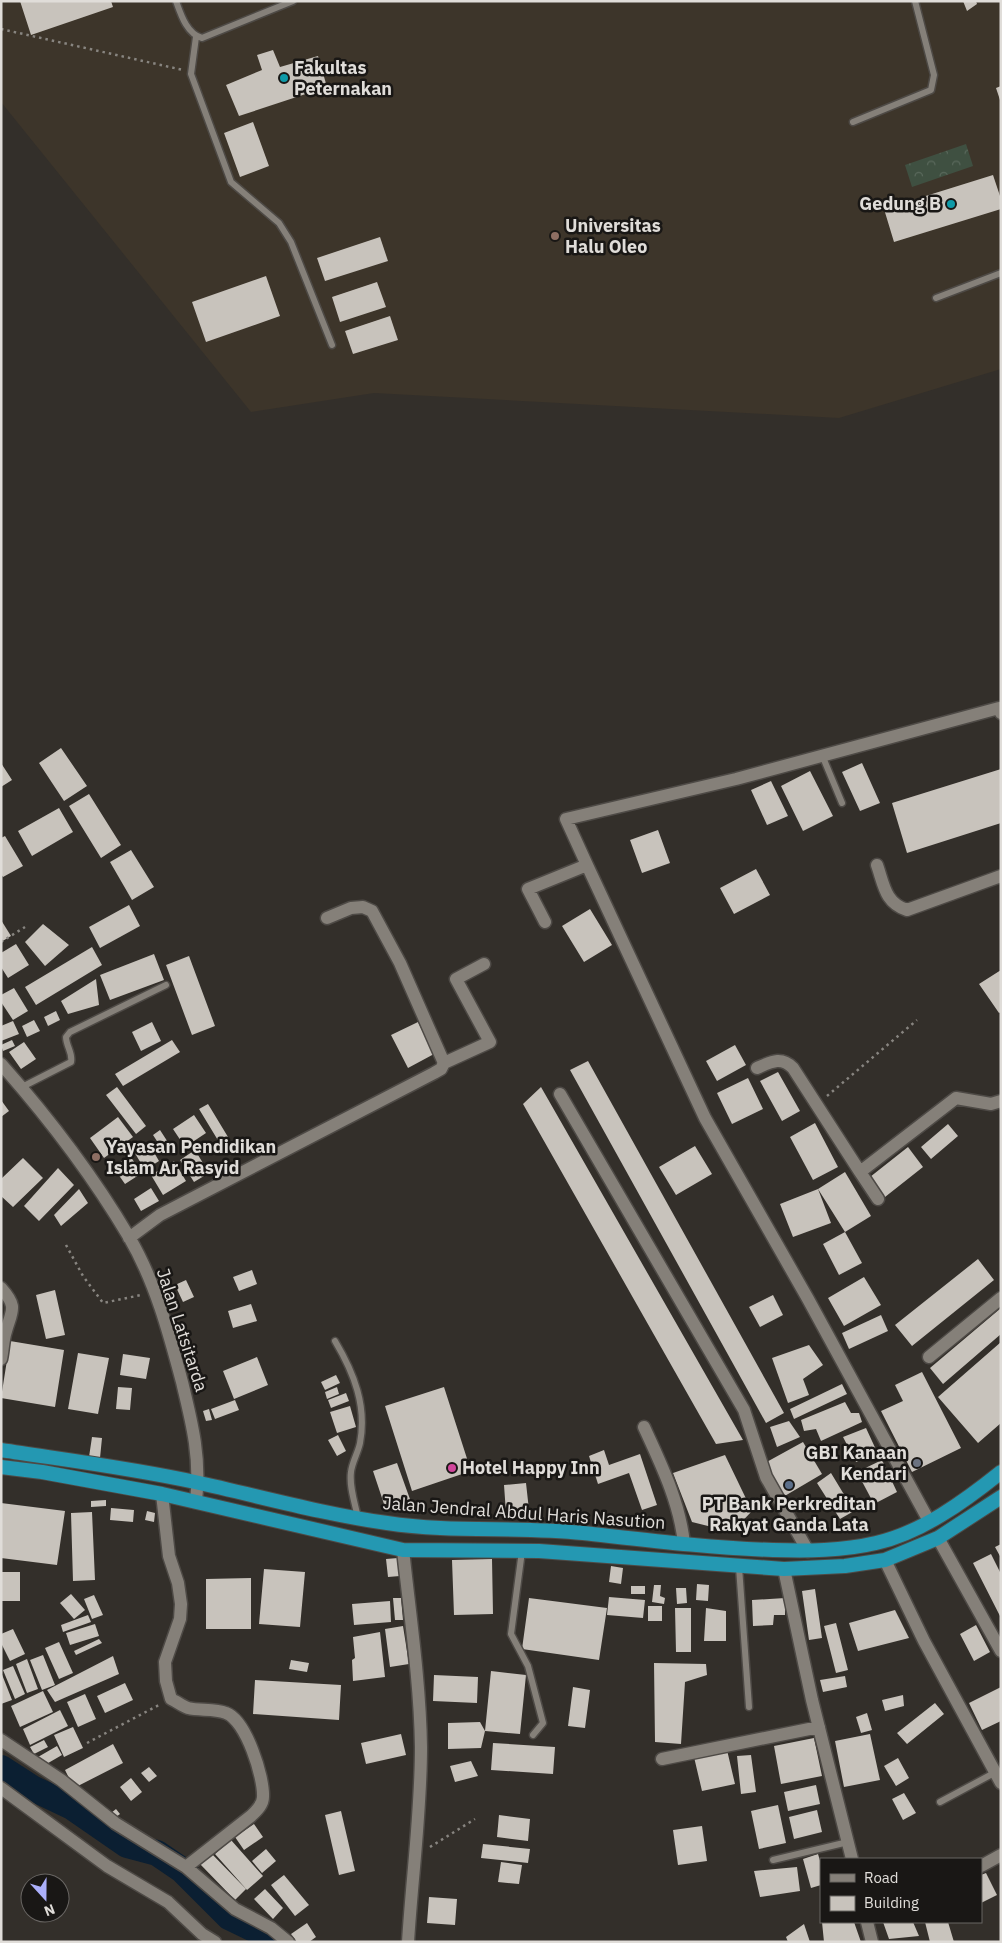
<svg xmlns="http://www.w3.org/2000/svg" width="1002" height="1943" font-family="'IBM Plex Sans',sans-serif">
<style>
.built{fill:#3d352a}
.park{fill:url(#park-crowns)}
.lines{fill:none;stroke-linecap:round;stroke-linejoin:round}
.river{stroke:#0b1f32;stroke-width:26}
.building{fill:#c8c3bc}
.service-casing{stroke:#4e4a46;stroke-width:9}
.minor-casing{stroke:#4e4a46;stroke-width:15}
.trunk-casing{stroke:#4e4a46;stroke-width:16}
.path{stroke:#888580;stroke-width:2.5;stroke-dasharray:2.5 4;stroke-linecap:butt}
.service{stroke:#858079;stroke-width:6}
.minor{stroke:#858079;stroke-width:12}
.trunk{stroke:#2498b2;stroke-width:14}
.culture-dot{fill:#0f9aa8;stroke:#191715;stroke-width:2}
.education-dot{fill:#8d6e63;stroke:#191715;stroke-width:2}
.worship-dot{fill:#6b7280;stroke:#191715;stroke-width:2}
.hotel-dot{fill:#d1479c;stroke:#191715;stroke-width:2}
.service-dot{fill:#5c6f8a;stroke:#191715;stroke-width:2}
.labels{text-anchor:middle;stroke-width:5;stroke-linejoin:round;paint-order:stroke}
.poi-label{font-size:18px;font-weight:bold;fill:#e0ddd9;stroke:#191715;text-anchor:start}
.street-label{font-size:18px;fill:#e0ddd9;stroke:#191715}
</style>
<defs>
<pattern id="park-crowns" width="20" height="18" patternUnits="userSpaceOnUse" patternTransform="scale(1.25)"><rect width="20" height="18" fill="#3f5041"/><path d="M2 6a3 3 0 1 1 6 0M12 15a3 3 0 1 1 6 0" fill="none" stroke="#5a695c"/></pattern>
</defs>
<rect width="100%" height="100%" fill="#332f2a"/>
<!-- built -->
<path class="built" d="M1 1H1001V369L839 418 374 393 251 412 1 102Z"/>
<!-- park -->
<path class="park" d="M966 144 973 166 912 187 905 165Z"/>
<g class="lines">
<!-- river -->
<path class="river" d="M1 1768 32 1788 72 1807 127 1845 157 1853 182 1870 229 1917 264 1934 271 1942"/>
</g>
<!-- building -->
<path class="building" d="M20 1H111L113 7 31 35Z
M963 1H976L977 4 967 11Z
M273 50 280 67 318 56 327 87 239 116 226 85 262 70 257 55Z
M1001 86V99L1000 100 996 88Z
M253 122 269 166 240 177 224 133Z
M993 175 1001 199V209L894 242 884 209Z
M380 237 388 261 325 281 317 258Z
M266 276 280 316 206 342 192 302Z
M377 282 386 307 340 322 332 297Z
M390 316 398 340 353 354 345 331Z
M61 748 87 786 64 801 39 763Z
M1 763 12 780 1 787Z
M862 763 880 803 860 811 842 772Z
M1001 769V823L907 853 892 803Z
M810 771 833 816 803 831 781 786Z
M771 781 788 816 767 825 751 790Z
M89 794 121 845 101 858 69 806Z
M59 808 73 832 32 856 18 831Z
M658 830 670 863 642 873 630 840Z
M5 836 23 866 3 877 1 874V838Z
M131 850 154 887 132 900 110 862Z
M756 869 770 895 734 914 720 888Z
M129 905 140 926 100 948 89 927Z
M590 909 612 945 584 962 562 926Z
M1 920 11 936 1 942Z
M43 924 69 945 45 966 25 942Z
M16 944 29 965 8 978 1 967V953Z
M92 947 102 965 36 1005 25 987Z
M154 954 164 980 110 1000 100 975Z
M189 956 215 1026 192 1035 166 965Z
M1001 970V1012L999 1013 979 984Z
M96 979 99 1005 68 1014 61 1001Z
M14 988 28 1011 13 1020 1 1002V995Z
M56 1011 60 1020 48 1026 44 1017Z
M34 1020 40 1031 27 1037 22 1026Z
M13 1021 19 1034 1 1041V1026Z
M152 1022 161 1041 141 1051 132 1032Z
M418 1022 434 1054 408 1068 391 1035Z
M12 1040 15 1046 3 1051 1 1045Z
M172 1040 180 1052 123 1086 115 1074Z
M24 1042 36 1059 21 1069 9 1052Z
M735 1045 746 1065 717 1081 706 1061Z
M588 1061 784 1413 766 1423 570 1070Z
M778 1072 800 1111 782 1121 760 1081Z
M748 1078 763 1109 732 1124 717 1093Z
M117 1087 146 1126 136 1134 106 1095Z
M541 1087 743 1440 716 1444 523 1104Z
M1 1100 9 1111 1 1117Z
M208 1104 228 1137 219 1142 199 1109Z
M194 1115 206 1133 185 1147 173 1129Z
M118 1117 133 1137 104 1158 90 1138Z
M815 1123 838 1167 813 1180 790 1137Z
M948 1124 958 1136 931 1159 921 1147Z
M160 1130 173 1150 166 1155 153 1135Z
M148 1142 159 1161 145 1170 133 1150Z
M695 1146 712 1174 676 1195 659 1167Z
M908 1147 923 1167 885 1197 870 1177Z
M195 1150 209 1173 194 1182 180 1160Z
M130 1156 142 1173 125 1184 113 1167Z
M23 1158 43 1178 13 1207 1 1196V1179Z
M174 1161 186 1181 163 1195 151 1175Z
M58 1168 74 1185 39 1221 24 1206Z
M845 1172 871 1216 845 1232 818 1189 831 1223 793 1237 780 1204 818 1189Z
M151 1188 159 1201 141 1211 134 1199Z
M79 1189 88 1203 61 1226 54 1215Z
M845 1232 862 1263 839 1275 823 1244Z
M978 1259 994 1280 912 1346 895 1325Z
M252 1270 257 1284 239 1291 233 1277Z
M864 1277 881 1305 844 1326 828 1298Z
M186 1280 194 1297 183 1302 175 1285Z
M55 1290 65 1335 46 1339 36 1295Z
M773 1295 783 1315 760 1327 749 1307Z
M251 1304 257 1321 233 1328 228 1311Z
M1001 1308V1334L943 1384 930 1368Z
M881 1315 888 1331 849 1349 842 1333Z
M10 1341 64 1350 55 1407 1 1398Z
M1001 1342V1423L978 1443 938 1397Z
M809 1345 823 1365 803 1379 809 1395 788 1403 772 1358Z
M78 1353 109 1358 98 1414 68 1409Z
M123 1354 150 1358 146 1379 120 1375Z
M257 1357 268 1385 234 1399 223 1371Z
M922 1372 961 1448 912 1472 881 1411 903 1401 895 1385Z
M336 1375 340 1383 325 1390 321 1382Z
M842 1384 847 1394 794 1419 790 1409Z
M118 1387 132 1388 130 1410 116 1409Z
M337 1387 339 1394 327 1399 325 1392Z
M444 1387 471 1471 412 1491 385 1406Z
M346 1393 349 1401 331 1408 328 1400Z
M235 1400 239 1410 215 1419 211 1409Z
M845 1402 851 1413H859L862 1422 821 1441 816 1429 804 1431 801 1420Z
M350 1406 356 1427 337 1433 330 1412Z
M209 1409 212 1420 206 1421 203 1411Z
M789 1421 800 1437 777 1447 770 1427Z
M866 1428 878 1454 856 1462 843 1437Z
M338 1435 346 1451 337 1456 328 1440Z
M92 1437 102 1438 100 1458 89 1457Z
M803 1442 822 1474 783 1497 763 1464Z
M604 1450 609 1465 640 1454 657 1505 642 1510 629 1473 598 1484 589 1456Z
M725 1455 752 1511 732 1532 692 1522 673 1473Z
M882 1460 897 1492 874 1504 857 1472Z
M397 1463 411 1502 386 1510 373 1471Z
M831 1473 854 1511 840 1519 817 1483Z
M526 1483 529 1510 506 1513 504 1485Z
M106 1500V1506L91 1507V1501Z
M1 1503 65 1511 57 1565 1 1558Z
M111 1508 134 1510 133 1522 110 1520Z
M147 1511 155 1513 154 1522 145 1520Z
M92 1512 95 1580 73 1581 71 1513Z
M1001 1544V1558L995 1547Z
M991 1554 1001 1574V1618L973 1563Z
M398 1558 400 1576 388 1577 386 1559Z
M492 1559 493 1614 454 1615 452 1560Z
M611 1566 623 1568 621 1584 609 1582Z
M264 1569 305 1572 300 1627 259 1624Z
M1 1572H20V1601H1Z
M251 1578V1629H206V1579Z
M697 1584 709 1585 708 1601 696 1600Z
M654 1585H661L660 1596 665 1598 664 1604 652 1602Z
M631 1586H645V1594H631Z
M676 1588H686L687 1603 677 1604Z
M815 1589 822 1638 809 1640 802 1591Z
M71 1594 85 1610 74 1619 60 1603Z
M94 1595 103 1615 92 1619 84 1599Z
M609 1597 645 1600 643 1618 607 1615Z
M393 1598H401L403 1620H395Z
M529 1598 607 1608 599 1660 522 1649Z
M785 1598V1615H774L773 1625 753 1626 752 1600Z
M390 1601 391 1622 354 1625 352 1604Z
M648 1606H662V1621H648Z
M675 1608H691V1652H676Z
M706 1608 726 1611V1641H704Z
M895 1610 909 1638 858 1651 849 1623Z
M88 1615 91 1622 63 1632 61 1625Z
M836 1623 848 1670 836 1673 824 1626Z
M95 1624 99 1636 70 1645 66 1633Z
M976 1625 990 1652 974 1661 960 1634Z
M403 1626 409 1664 390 1667 385 1629Z
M13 1629 25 1654 10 1661 1 1643V1634Z
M380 1632 385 1677 353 1681 352 1660 355 1658 353 1637Z
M99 1639 102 1643 76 1655 74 1651Z
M59 1642 73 1673 59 1679 45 1648Z
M43 1655 55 1685 42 1690 30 1660Z
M113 1656 119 1674 55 1702 47 1690Z
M27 1659 38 1689 27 1693 16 1664Z
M291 1660 309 1663 307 1672 289 1669Z
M654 1663 706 1664 707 1675 685 1682 681 1744 655 1742Z
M13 1666 25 1694 15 1699 3 1670Z
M491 1671 526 1675 520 1734 485 1731 481 1748 448 1749V1723L480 1722 485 1731Z
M1 1672 12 1700 1 1704Z
M434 1675 478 1677 477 1703 433 1701Z
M845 1676 847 1687 823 1692 820 1680Z
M255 1680 341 1685 339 1720 253 1714Z
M125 1683 133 1700 105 1713 97 1696Z
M573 1687 590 1690 585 1728 568 1726Z
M1001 1687V1721L982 1730 969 1703Z
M43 1691 53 1712 20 1727 11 1706Z
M85 1694 96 1719 78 1727 67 1702Z
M903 1695 904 1706 885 1711 882 1700Z
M935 1703 944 1714 907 1744 897 1733Z
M60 1710 68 1726 30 1745 23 1729Z
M867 1713 872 1730 861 1733 856 1717Z
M73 1727 83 1748 64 1757 54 1735Z
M401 1734 406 1755 366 1764 361 1743Z
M870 1734 880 1780 844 1787 835 1741Z
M814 1738 822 1776 781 1784 774 1746Z
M44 1740 48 1747 34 1754 30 1747Z
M493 1743 555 1747 553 1774 491 1770Z
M113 1744 123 1763 74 1788 65 1770Z
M57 1746 62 1755 43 1766 38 1757Z
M727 1750 735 1784 702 1791 694 1757Z
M751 1755 756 1792 741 1794 737 1756Z
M898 1758 909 1778 896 1786 884 1766Z
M471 1761 478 1776 455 1782 450 1766Z
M149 1767 157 1776 149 1782 141 1773Z
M131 1778 142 1792 131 1801 120 1787Z
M816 1785 820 1804 788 1811 784 1792Z
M904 1793 916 1813 903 1820 892 1799Z
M778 1805 786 1843 759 1849 751 1811Z
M116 1809 120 1814 116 1817 111 1813Z
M817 1810 822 1832 794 1839 789 1817Z
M341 1811 355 1871 339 1875 325 1815Z
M499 1815 530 1819 528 1841 497 1837Z
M254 1824 263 1837 244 1850 235 1837Z
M702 1826 707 1861 678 1865 673 1830Z
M231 1840 263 1876 247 1890 215 1854Z
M483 1844 530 1849 528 1863 481 1858Z
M266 1849 276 1861 262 1873 252 1861Z
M211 1853 246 1889 235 1900 200 1864Z
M818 1854 821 1864V1885L811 1888 803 1859Z
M501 1862 522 1865 519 1884 498 1882Z
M797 1867 800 1891 760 1897 754 1871Z
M986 1873 997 1895 981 1903V1875Z
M284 1875 309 1905 295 1916 271 1885Z
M265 1889 283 1908 273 1919 254 1899Z
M429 1897 457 1899 455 1925 427 1923Z
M822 1922H854L861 1942H824Z
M883 1922H913L919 1936 889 1939Z
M925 1922H948L954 1942H930Z
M307 1923 316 1937 309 1942H297L291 1934Z
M804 1924 810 1942H788L786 1937Z"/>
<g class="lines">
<defs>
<path id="service" d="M176 1C181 15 187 34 202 38L293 1
M196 37 191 74 231 182 279 223 291 242 332 345
M853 122 931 90 934 75 915 1
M936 298 1001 273
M822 755 842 803
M22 1087 71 1062C73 1053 66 1046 66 1037L70 1032 166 985
M335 1341C354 1373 367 1406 360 1443 358 1453 352 1462 351 1472 349 1487 355 1503 358 1518
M522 1551 511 1634 528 1666 543 1723 533 1735
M739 1567 749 1707
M940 1802 996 1772
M773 1860 848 1842"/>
<path id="minor" d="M587 865 566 819 736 779 999 708 1001 713
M877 865C884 885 885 903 907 910L1001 876
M327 918 351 908 363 907 372 911 400 963 444 1063
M545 922 528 889 587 865 705 1118 808 1299 929 1521
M1 1064C48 1117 93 1176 129 1237 155 1281 169 1333 182 1382 192 1423 201 1458 196 1501
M757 1068C771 1062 781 1056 793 1068L860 1172 956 1098 991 1104 1001 1101
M560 1094 744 1410 766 1477 808 1551
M860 1172 878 1199
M129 1238 160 1215 434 1073 441 1069 444 1063 490 1042 456 979 484 964
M1 1288C18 1307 12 1310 6 1331 3 1340 3 1350 1 1359
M929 1357 1001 1298
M644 1427C661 1464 680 1503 684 1544
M162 1494 169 1556 178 1583 181 1604 180 1619 165 1662 166 1681 171 1699C176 1701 182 1706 188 1708 200 1711 214 1708 226 1713 246 1720 264 1777 263 1797 263 1805 256 1811 251 1816L186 1867
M938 1538 1001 1651
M403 1550C410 1615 420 1682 421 1747 421 1813 412 1877 408 1942
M885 1560 924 1641 1001 1783
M784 1569 812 1700 852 1859
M1 1740 61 1780 115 1823 186 1867 235 1909 271 1928 288 1942
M662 1759 819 1727
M1 1788 107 1866 168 1902 202 1934 215 1942
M981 1866 1001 1855
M867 1922 872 1942"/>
<path id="trunk" d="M1 1450C66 1460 131 1468 195 1482 259 1496 322 1514 387 1523 452 1533 517 1526 583 1533 646 1540 709 1548 773 1550 807 1551 842 1551 876 1543 921 1533 965 1501 1001 1472
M1 1467 42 1472 162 1494 403 1550 539 1551 784 1569 845 1566 885 1560 938 1538 1001 1497"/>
</defs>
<!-- service casing -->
<use href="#service" class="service-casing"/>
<!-- minor casing -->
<use href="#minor" class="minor-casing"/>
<!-- trunk casing -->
<use href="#trunk" class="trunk-casing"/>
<!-- path -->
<path class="path" d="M1 29 183 70
M1 942 25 927
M827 1096 917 1020
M66 1245 83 1276 103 1303 141 1295
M87 1743 159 1705
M430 1847 475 1819
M769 1941V1942"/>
<!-- service -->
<use href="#service" class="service"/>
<!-- minor -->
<use href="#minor" class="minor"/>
<!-- trunk -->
<use href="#trunk" class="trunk"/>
</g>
<!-- markers -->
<g class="culture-dot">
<circle cx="284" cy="78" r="5"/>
<circle cx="951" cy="204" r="5"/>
</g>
<g class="education-dot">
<circle cx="555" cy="236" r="5"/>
<circle cx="96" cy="1157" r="5"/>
</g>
<circle class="worship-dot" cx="917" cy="1463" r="5"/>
<circle class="hotel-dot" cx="452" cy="1468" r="5"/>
<circle class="service-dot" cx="789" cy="1485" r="5"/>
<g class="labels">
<!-- poi labels -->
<g class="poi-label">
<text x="294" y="74">Fakultas<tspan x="294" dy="21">Peternakan</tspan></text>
<text x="941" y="210" text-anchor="end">Gedung B</text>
<text x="565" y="232">Universitas<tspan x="565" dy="21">Halu Oleo</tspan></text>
<text x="106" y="1153">Yayasan Pendidikan<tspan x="106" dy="21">Islam Ar Rasyid</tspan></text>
<text x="907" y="1459" text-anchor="end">GBI Kanaan<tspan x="907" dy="21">Kendari</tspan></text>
<text x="462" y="1474">Hotel Happy Inn</text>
<text x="789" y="1510" text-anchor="middle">PT Bank Perkreditan<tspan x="789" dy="21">Rakyat Ganda Lata</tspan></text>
</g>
<!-- street labels -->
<g class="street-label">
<text transform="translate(182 1330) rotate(72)" y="6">Jalan Latsitarda</text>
<text transform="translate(524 1513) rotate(4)" y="6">Jalan Jendral Abdul Haris Nasution</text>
</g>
</g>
<!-- border -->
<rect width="1002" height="1943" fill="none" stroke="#e0ddd9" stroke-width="5"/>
<!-- legend -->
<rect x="820" y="1858" width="162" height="65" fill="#191715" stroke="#696663"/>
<rect x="830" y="1874" width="25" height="8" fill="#858079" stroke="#696663"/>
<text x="864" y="1883" font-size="15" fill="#e0ddd9">Road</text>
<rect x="830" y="1896" width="25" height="15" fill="#c8c3bc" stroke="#696663"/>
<text x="864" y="1908" font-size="15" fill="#e0ddd9">Building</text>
<!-- north arrow -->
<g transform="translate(45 1898) rotate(159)"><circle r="24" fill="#191715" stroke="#696663"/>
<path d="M0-4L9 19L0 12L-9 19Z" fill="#abaffb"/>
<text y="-8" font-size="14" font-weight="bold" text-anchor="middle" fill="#e0ddd9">N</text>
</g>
</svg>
